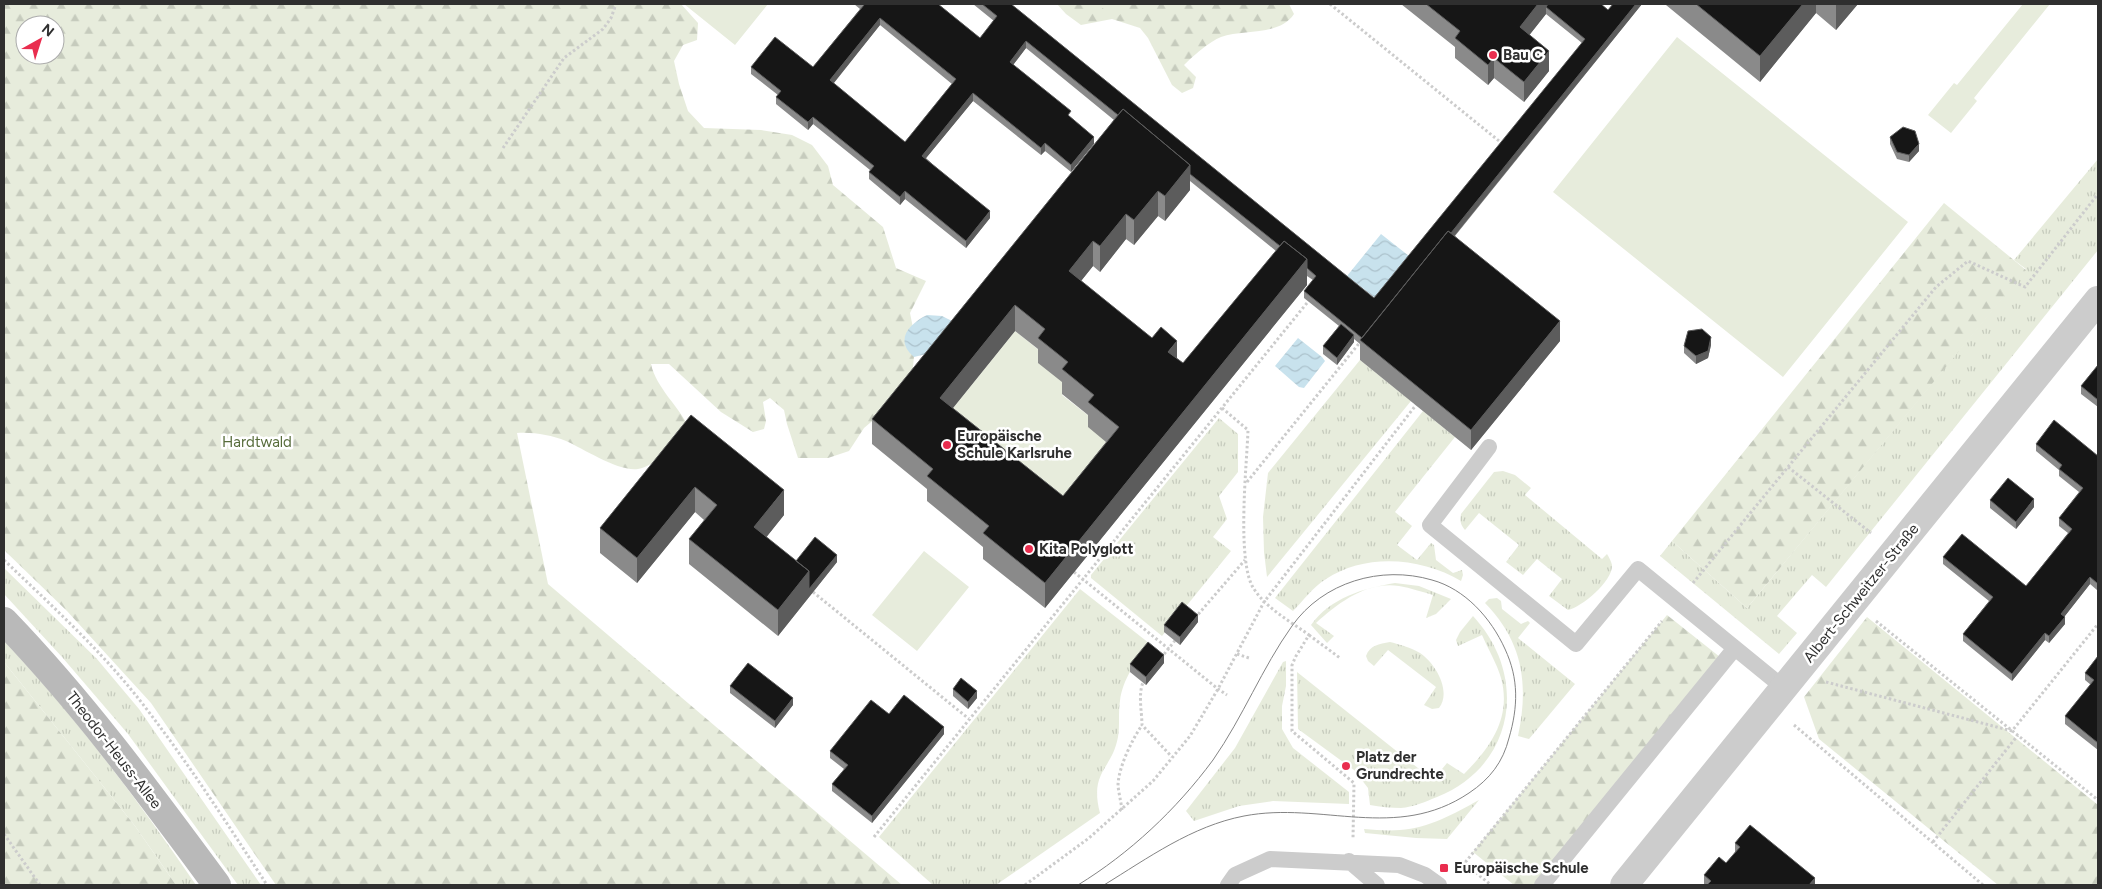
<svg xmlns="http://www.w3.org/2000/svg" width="2102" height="889" font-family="Figtree,sans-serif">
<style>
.grass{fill:url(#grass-tufts)}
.forest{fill:url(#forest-firs);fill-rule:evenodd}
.garden{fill:#e7ecdc}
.water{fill:url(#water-waves)}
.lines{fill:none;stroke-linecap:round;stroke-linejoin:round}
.path{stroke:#ccc;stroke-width:3;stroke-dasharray:2.5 2.5;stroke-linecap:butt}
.service{stroke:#ccc;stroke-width:16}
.minor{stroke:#ccc;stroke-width:28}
.secondary{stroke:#b9b9b9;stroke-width:28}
.tram{stroke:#848484;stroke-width:1}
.wall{fill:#8a8a8a;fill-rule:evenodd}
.shaded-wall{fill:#5c5c5c}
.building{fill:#161616;stroke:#5c5c5c;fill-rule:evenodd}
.poi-dot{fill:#e92d4e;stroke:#fff;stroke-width:2}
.labels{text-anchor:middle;stroke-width:5;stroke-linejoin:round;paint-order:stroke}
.poi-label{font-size:15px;font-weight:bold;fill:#2f2f2f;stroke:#fff;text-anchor:start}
.park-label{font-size:15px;fill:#576c3b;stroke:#fff}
.street-label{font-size:15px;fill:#2f2f2f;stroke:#fff}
</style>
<defs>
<pattern id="grass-tufts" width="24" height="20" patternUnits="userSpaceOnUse" patternTransform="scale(1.25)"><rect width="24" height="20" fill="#e7ecdc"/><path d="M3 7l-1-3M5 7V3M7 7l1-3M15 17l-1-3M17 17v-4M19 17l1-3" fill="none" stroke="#c6cbbd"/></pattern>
<pattern id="forest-firs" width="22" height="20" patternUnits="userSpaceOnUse" patternTransform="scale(1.25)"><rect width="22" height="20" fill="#e7ecdc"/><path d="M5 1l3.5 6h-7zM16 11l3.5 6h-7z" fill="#c6cbbd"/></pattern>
<pattern id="water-waves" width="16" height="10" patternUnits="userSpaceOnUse" patternTransform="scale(1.25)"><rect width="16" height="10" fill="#c8e2ed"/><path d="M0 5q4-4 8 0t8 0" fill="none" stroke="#acc2cc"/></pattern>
</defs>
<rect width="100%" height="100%" fill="#fff"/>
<!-- grass -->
<path class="grass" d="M2098 159V250L1826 587 1812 575 1777 616 1797 633 1779 654 1660 556 1672 541 1747 608 2026 269 2014 260Z
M1360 360 1411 401 1267 577 1264 552 1263 517 1268 473Z
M1423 411 1455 437 1395 512 1412 526 1397 545 1417 560 1431 543 1434 545 1436 560 1453 573 1462 570 1463 575 1461 581C1421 557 1365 553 1326 579 1313 587 1303 601 1293 611L1275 598Z
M1219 418 1238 434V472L1219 496 1227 519 1213 537 1231 551 1162 636 1091 578V575Z
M1503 471 1515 475 1531 488 1525 495 1602 559 1607 554C1609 557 1611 561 1612 565 1613 581 1582 607 1568 610L1549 596 1562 579 1537 559 1523 575 1506 562 1519 545 1479 513 1465 530C1460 524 1460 521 1461 514L1494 472Z
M4 568 97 659 139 709 261 885H238L128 734 62 657 4 594Z
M1395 583 1419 586 1451 599 1436 614 1426 618 1433 595C1422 592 1411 588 1399 586 1367 581 1338 603 1316 623L1334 636 1327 643 1311 625C1330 598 1364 588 1395 583Z
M1080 589 1154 647C1136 656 1122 682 1120 701 1118 713 1120 725 1118 737 1112 770 1089 771 1100 813L996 885H933L879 837Z
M1497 598 1501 601 1502 609 1521 624 1528 621 1530 623 1518 638 1575 684 1529 739 1518 736C1529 684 1523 642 1485 603L1489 599Z
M1473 616C1529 676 1515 766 1437 797 1425 802 1413 807 1401 808 1391 808 1380 807 1370 805L1368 788 1354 770 1298 729 1297 672 1433 780 1447 763 1464 774C1490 748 1512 718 1501 678 1497 664 1488 649 1482 635L1458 646 1456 640 1460 632Z
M4 641C75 716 138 800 196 885H176L135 826 4 662Z
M1390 642C1401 645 1410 647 1420 653 1435 663 1452 691 1439 708L1432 709 1424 705 1436 687 1388 650 1374 666 1368 661 1366 656C1370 645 1379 644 1390 642Z
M1286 661V686L1282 706V729L1293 748 1349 792V804L1273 801 1239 806 1194 821 1186 811 1235 748 1283 662Z
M1479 800 1447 839 1416 838 1365 833 1364 829C1376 830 1388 831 1400 830 1429 828 1454 814 1479 800Z"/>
<!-- forest -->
<path class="forest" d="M4 4H681L698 23 697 40 683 45 674 61 679 84 688 111 704 128 761 130 792 135 812 145 828 166 833 185 883 227 896 268 926 281 910 313 914 333V356L912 378 902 396 864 428 849 451 828 458H798L787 424 784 410 770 398 763 402 766 421 764 429 753 432 721 412 669 364H651C656 388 680 407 690 430 678 442 656 466 638 469 619 472 584 449 566 441 551 435 534 432 517 433L548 584 902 885H276L151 703 67 611 4 550ZM25 25H55V55H25Z
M1057 4H1289L1294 14C1280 36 1244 29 1221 37 1210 41 1192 57 1184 65L1196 77 1193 88 1182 93 1172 85 1148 38 1140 28 1112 19 1081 25 1066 14Z
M1944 203 2026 270 1747 608 1672 541Z
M1667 615 1725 661 1540 885H1514L1473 852Z
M1867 617 2098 805V885H1998L1819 739 1804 697Z
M4 662 135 826 176 885H4Z"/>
<!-- garden -->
<path class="garden" d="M684 4H768L735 45Z
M1097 4H1131L1116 18Z
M2023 4H2050L1974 98 1977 101 1951 133 1928 115 1954 83 1957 85Z
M1677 37 1908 222 1783 377 1553 192Z
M1015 331 1045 355 1068 387 1062 395 1094 420 1119 452 1063 521 940 424Z
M924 551 969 587 917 651 872 615Z"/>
<!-- water -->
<path class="water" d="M1381 234 1409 256 1375 298 1347 276Z
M927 315 942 316 952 321 926 354 914 357C894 340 909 324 927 315Z
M1298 338 1322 357 1325 361 1304 388 1299 387 1275 366Z"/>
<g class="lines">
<!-- path -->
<path class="path" d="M1330 4 1504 145
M503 148 564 58 603 29 611 18 616 4
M1222 408 1248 430C1247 463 1236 563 1254 589 1267 609 1290 621 1309 635L1296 656 1292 665V731L1354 783 1353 838
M1788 467 1936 287 1968 261 2025 287 2098 194
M1247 482 1361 341
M4 560C53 607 104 653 145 707 189 764 228 825 267 885
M1074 572 1218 689 1227 695
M1693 583 1788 467 1871 533
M813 592 969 719
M1195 618 1245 560
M1876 621 2098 800
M1309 635 1340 658
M1237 654 1249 658
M1161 658 1177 638
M1145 679C1137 690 1142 712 1142 725L1172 757
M1826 682 2012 731 2098 624
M1794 725 1983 885
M1122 810C1121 802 1119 794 1118 786 1118 768 1132 740 1142 725
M4 834 40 885
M874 837 1311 298
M1933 842 2018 735
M1464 863 1491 885
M1459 870 1662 621
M1025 885 1089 838 1153 781 1190 736 1218 689 1264 602 1416 405"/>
<!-- service -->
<path class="service" d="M1489 447 1430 525 1576 644 1638 569 1784 688
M1349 861 1377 885
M1228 885 1235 875 1270 859 1399 865 1425 875 1439 885
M1542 885 1735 648"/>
<!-- minor -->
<path class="minor" d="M1624 885 2098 300"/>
<!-- secondary -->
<path class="secondary" d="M4 621C84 704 149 793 217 885"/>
<!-- tram -->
<path class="tram" d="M1078 885C1130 853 1176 810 1213 760 1243 717 1262 668 1292 626 1323 582 1381 565 1432 580 1465 589 1491 618 1505 649 1519 679 1518 707 1509 738 1503 762 1490 779 1469 793 1396 842 1322 801 1244 816 1192 826 1148 858 1104 885"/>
</g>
<!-- wall -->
<path class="wall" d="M854 4H938L980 38 994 21 973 4H1011L1374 298 1582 43 1546 14 1529 35 1549 71 1524 102 1494 78 1488 85 1455 58V47L1401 4H1601L1608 10 1613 4H1642L1455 236 1560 341 1471 450 1360 360V344L1354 339V342L1337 365 1323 354V346L1339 326 1304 298V291L1313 280 1307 276V285L1045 608 983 559V547L927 501V489L872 444V419L1114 120 1026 48 1013 65 1071 118 1094 137 1071 172 1045 151 1041 155 973 101 926 158 990 218 966 248 905 199 900 205 869 179V172L870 170 813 124 808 130 776 104V97L778 95 751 74V67H813L860 9ZM880 25 952 84 905 142 833 83ZM1190 181 1276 251 1183 363 1081 281 1093 266 1100 272 1126 239 1134 245 1158 216 1165 221 1190 190ZM1015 331 1038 349V363L1062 382V394L1088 415V427L1106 442 1063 496 953 408Z
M1666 4H1858L1836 30 1816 13 1760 82 1666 5Z
M1890 137 1919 151 1909 162 1897 159 1890 144Z
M1711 345 1708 358 1696 364 1684 353V346Z
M2098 365V407L2081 394V386Z
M691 415 784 515 766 537 796 561 837 562 778 636 689 564V539L704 520 695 512 637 583 600 553V528Z
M2036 444 2098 456V588L2097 590 2090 584 2064 617 2065 624 2049 643 2045 640 2012 681 1963 641V634L1989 601 1943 564V557L2026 586 2068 533 2059 526V518L2079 492 2059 476V470L2036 451Z
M1990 500 2034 507 2016 529 1990 508Z
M1198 622 1180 645 1164 632V625Z
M2098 656V750L2065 724V716L2091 685 2085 680V673Z
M1164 663 1146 685 1130 672V664Z
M730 686 793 705 775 728 730 693Z
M953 689 977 698 968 709 953 696Z
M889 714 944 734 872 823 832 791V784L844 769 830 758V751Z
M1735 843 1815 885H1704V875L1726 863 1735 852Z"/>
<!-- shaded-wall -->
<path class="shaded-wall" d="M1538 4H1554L1546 7V14L1520 47V27Z
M1636 4H1642L1447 245V237Z
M1803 4H1816V13L1760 82V56Z
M1837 4H1858L1836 30V5Z
M880 18V25L830 88V80Z
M1026 41V48L1010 69V62Z
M1549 51V71L1524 102V82Z
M1494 58V78L1488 85V65Z
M973 93V101L922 163V156Z
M813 117V124L808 130V122Z
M1094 137V144L1071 172V165Z
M1045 143V151L1041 155V148Z
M1919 144V151L1909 162V155Z
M1190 165V190L1165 221V196Z
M905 191V199L900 205V197Z
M1158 191V216L1134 245V220Z
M990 211V218L966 248V241Z
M1126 214V239L1100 272V246Z
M1093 241V266L1069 296V271Z
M1307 259V285L1045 608V583Z
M1015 305V331L940 424V398Z
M1560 321V341L1471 450V430Z
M1354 335V342L1337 365V358Z
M1711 337V345L1708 358 1696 364V356Z
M1177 341V366L1168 352Z
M695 487V512L637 583V558Z
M784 490V515L754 553V527Z
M2034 499V507L2016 529V522Z
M837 555V562L778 636V610L809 571Z
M2090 577V584L2061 621V614Z
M2098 581V588L2097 590V583Z
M1198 615V622L1180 645V637Z
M2065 617V624L2049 643V636Z
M2045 633V640L2012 681V674Z
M1164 655V663L1146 685V677Z
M977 691V698L968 709V702Z
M793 698V705L775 728V721Z
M944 727V734L872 823V816Z
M1815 878V885H1809Z"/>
<!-- building -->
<path class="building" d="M863 4H938L980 38 997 16 982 4H1011L1374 298 1585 39 1546 7 1548 4H1601L1608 10 1613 4H1636L1451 233 1448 231 1362 338 1304 291 1316 276 1307 268V259L1284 241 1280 246 1190 174V165L1123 109 1118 115 1026 41 1010 62 1071 111 1068 115 1094 137 1071 165 1045 143 1041 148 973 93 922 156 990 211 966 241 905 191 900 197 869 172 874 166 813 117 808 122 776 97 781 91 751 67 775 37 813 67 864 5ZM880 18 956 79 905 142 830 80Z
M1426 4H1538L1520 27 1549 51 1524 82 1494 58 1488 65 1455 38 1460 31Z
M1696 4H1803L1760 56Z
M1123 109 1190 165 1165 196 1158 191 1134 220 1126 214 1100 246 1093 241 1069 271 1152 338 1161 327 1177 341 1168 352 1183 363 1284 241 1307 259 1045 583 983 533 989 526 927 476 933 469 872 419ZM1015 305 1045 329 1038 338 1068 362 1062 369 1094 395 1088 402 1119 427 1063 496 940 398Z
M1903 127 1915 131 1919 144 1909 155 1897 152 1890 137Z
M1448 231 1560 321 1471 430 1360 340Z
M1341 324 1354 335 1337 358 1323 346Z
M1702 329 1711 337 1708 351 1696 356 1684 346 1688 331Z
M2098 365V400L2081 386Z
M691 415 784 490 754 527 809 571 778 610 689 539 717 505 695 487 637 558 600 528Z
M2054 420 2098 456V581L2097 583 2090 577 2061 614 2065 617 2049 636 2045 633 2012 674 1963 634 1993 597 1943 557 1962 534 2026 586 2072 529 2059 518 2083 488 2059 469 2062 465 2036 444Z
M2008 478 2034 499 2016 522 1990 500Z
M815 537 837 555 809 589V571L796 561Z
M1182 602 1198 615 1180 637 1164 625Z
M1148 642 1164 655 1146 677 1130 664Z
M2098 656V743L2065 716 2094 680 2085 673Z
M748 663 793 698 775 721 730 686Z
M961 678 977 691 968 702 953 689Z
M904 695 944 727 872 816 832 784 848 765 830 751 871 700 889 714Z
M1750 825 1815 878 1809 885H1707L1711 881 1704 875 1719 857 1726 863 1740 847 1735 843Z"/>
<!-- markers -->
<g class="poi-dot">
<circle cx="1493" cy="55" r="5"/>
<circle cx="947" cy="445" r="5"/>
<circle cx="1029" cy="549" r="5"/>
<circle cx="1346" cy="766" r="5"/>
<rect x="1439" y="863" width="10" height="10" rx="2.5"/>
</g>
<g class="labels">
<!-- poi labels -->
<g class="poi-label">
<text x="1503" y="60">Bau C</text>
<text x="957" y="441">Europäische<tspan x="957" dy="17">Schule Karlsruhe</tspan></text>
<text x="1039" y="554">Kita Polyglott</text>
<text x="1356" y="762">Platz der<tspan x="1356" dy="17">Grundrechte</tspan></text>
<text x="1454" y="873">Europäische Schule</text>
</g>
<!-- park labels -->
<g class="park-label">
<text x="257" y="447">Hardtwald</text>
</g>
<!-- street labels -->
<g class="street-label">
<text transform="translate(1861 593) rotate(-51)" y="5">Albert-Schweitzer-Straße</text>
<text transform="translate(114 750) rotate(52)" y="5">Theodor-Heuss-Allee</text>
</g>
</g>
<!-- border -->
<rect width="2102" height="889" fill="none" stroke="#2f2f2f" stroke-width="10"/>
<!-- north arrow -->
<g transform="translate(40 40) rotate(39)"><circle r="24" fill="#ffffff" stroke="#acacac"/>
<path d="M0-4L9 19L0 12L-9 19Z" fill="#e92d4e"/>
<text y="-8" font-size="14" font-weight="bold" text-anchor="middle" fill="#2f2f2f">N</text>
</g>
</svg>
